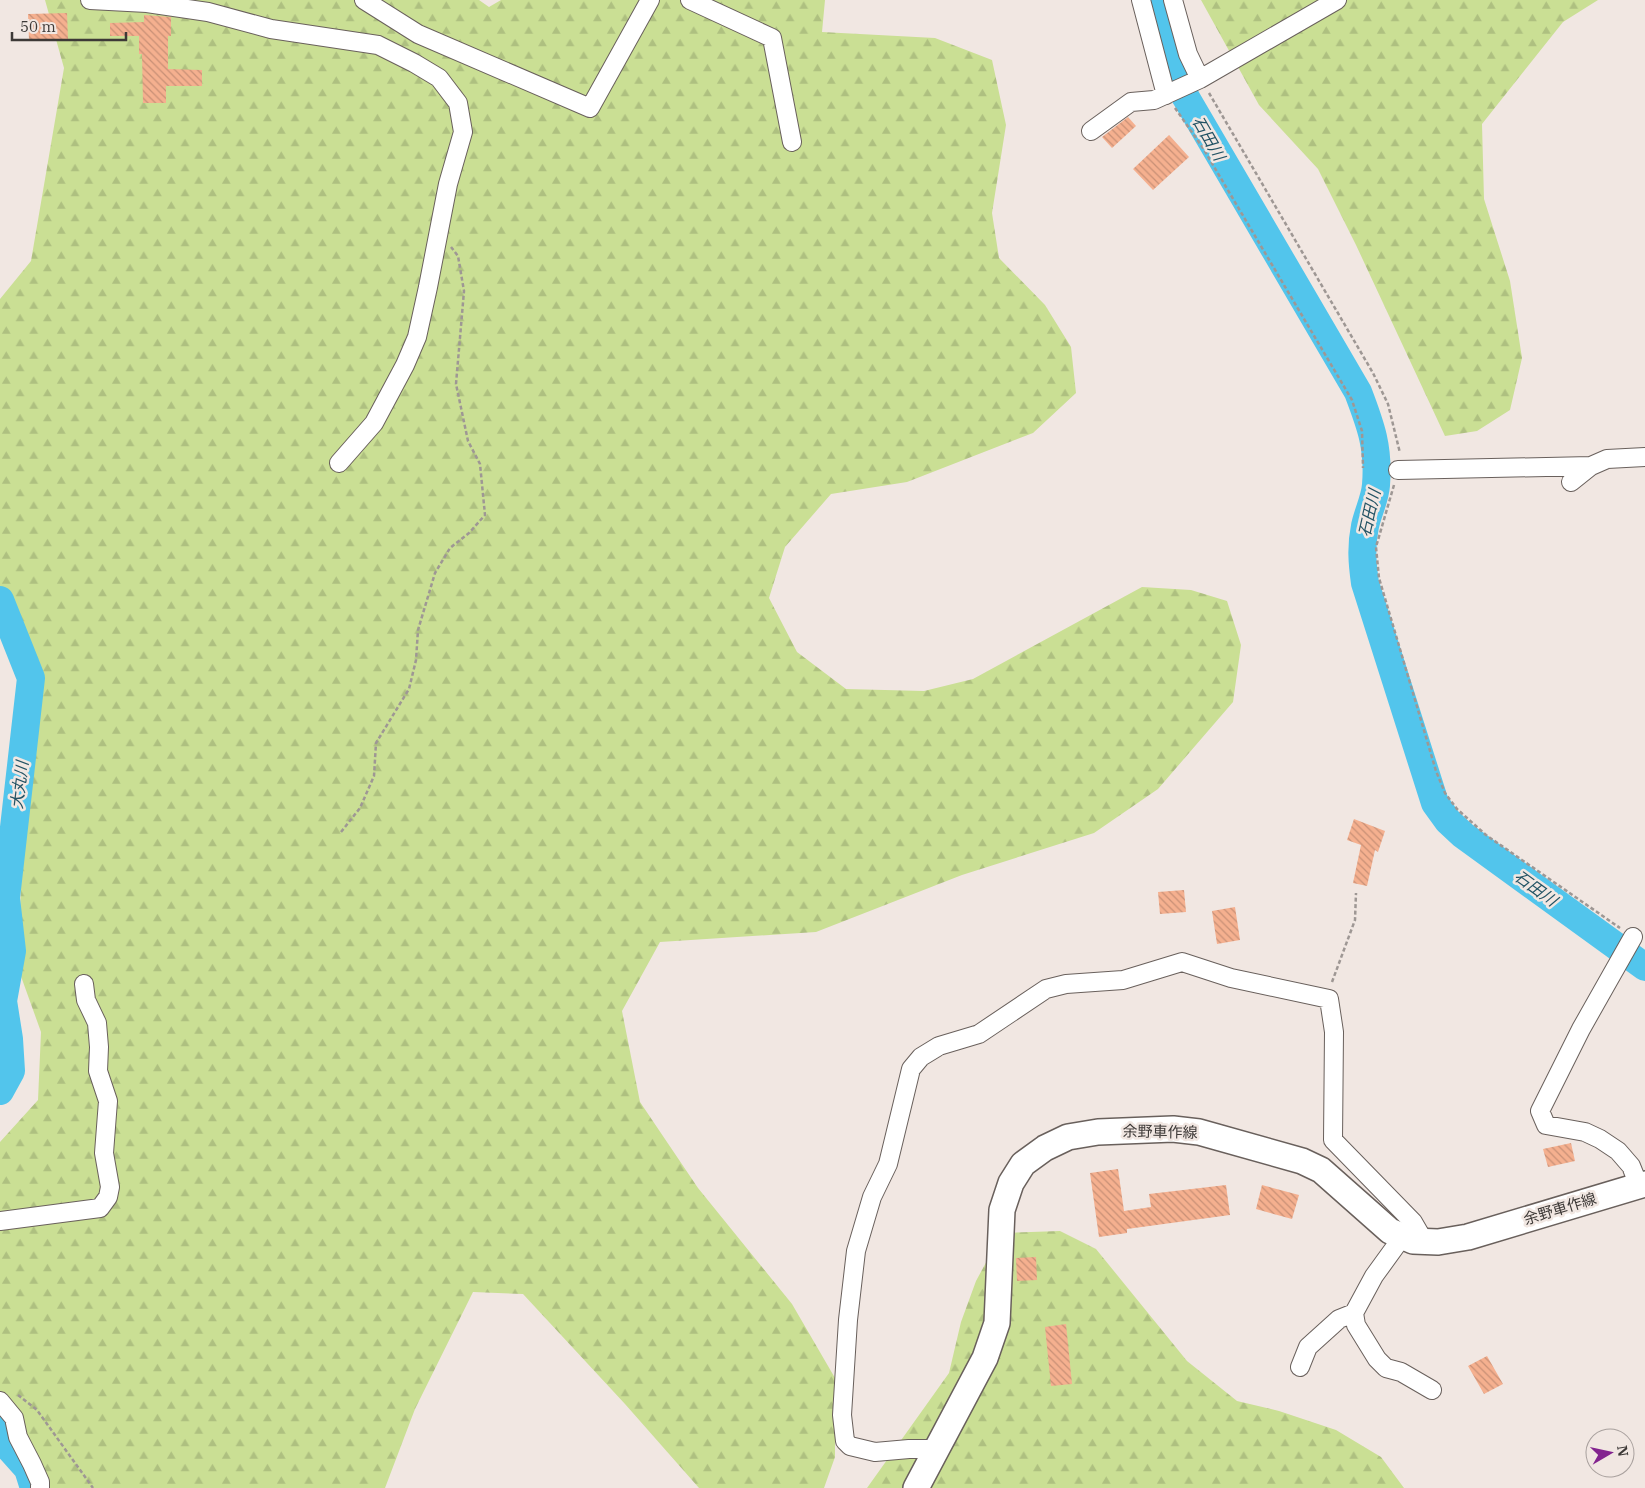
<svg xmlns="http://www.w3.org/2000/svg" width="1645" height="1488" font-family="'IBM Plex Serif','Noto Sans JP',serif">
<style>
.forest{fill:url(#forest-firs)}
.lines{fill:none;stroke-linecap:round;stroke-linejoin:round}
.river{stroke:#52c5ec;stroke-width:28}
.building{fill:url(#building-back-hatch)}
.minor-casing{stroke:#69605c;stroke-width:20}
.secondary-casing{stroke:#69605c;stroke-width:28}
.path{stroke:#9e9794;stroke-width:2.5;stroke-dasharray:4 2.5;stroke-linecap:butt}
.minor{stroke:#fff;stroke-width:18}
.secondary{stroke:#fff;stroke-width:25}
.labels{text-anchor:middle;stroke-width:5;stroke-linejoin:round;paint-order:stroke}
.street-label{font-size:15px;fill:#3d3937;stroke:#f1e7e2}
.water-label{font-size:16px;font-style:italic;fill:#235364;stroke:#f1e7e2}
</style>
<defs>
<pattern id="forest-firs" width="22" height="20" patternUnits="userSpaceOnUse" patternTransform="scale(1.25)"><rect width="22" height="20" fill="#cadf94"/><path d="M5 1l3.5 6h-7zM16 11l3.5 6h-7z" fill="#aec080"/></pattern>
<pattern id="building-back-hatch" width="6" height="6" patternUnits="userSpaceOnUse" patternTransform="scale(1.25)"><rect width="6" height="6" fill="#f5b08f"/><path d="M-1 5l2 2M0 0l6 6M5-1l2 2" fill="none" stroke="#c89076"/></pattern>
</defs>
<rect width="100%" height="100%" fill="#f1e7e2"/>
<!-- forest -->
<path class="forest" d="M45 0H479L489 7 501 0H825L822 32 935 38 992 60 1006 125 992 213 999 258 1045 305 1071 347 1076 393 1033 433 907 482 831 494 785 547 769 598 797 652 846 689 924 691 973 679 1142 587 1191 590 1227 601 1241 645 1233 702 1158 789 1094 833 962 875 816 932 660 942 622 1011 640 1102 698 1188 792 1304 835 1378V1457L824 1488H699L625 1404 523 1294 473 1292 415 1409 385 1488H36L0 1454V1142L38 1100 41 1032 18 968 24 802 22 699 6 629 0 618V299L31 261 64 68Z
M1201 0H1598L1563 22 1482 124 1484 199 1510 281 1522 358 1510 410 1477 431 1445 436 1356 245 1318 169 1259 105Z
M1060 1231 1096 1249 1187 1361 1237 1401 1279 1411 1336 1430 1381 1457 1404 1488H867L949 1373 961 1322 976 1281 1002 1233Z"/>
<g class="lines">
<!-- river -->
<path class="river" d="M1154 0 1166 46 1185 96 1358 392C1371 426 1379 448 1376 485 1375 499 1368 512 1365 526 1361 546 1362 562 1365 583L1435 803 1448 821 1463 835 1645 967
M0 600 31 678 6 898 12 951 3 1001 9 1039 11 1071 0 1091
M0 1414 11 1450 28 1469 34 1488"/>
</g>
<!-- building -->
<path class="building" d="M67 13 68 39 29 40 28 14Z
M144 15 171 17V36H168V69L202 70V86H166V103H143L142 54H139V36H110V23L144 22Z
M1128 117 1136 126 1112 148 1102 137Z
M1169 135 1189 157 1153 190 1133 169Z
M1354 819 1385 831 1378 852 1375 850 1367 886 1353 883 1361 845 1347 840Z
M1184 890 1186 912 1160 914 1158 892Z
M1235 907 1240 940 1217 944 1212 911Z
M1571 1143 1575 1161 1548 1167 1543 1149Z
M1118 1169 1124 1211 1151 1207 1149 1194 1226 1185 1230 1215 1127 1229V1233L1099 1237 1090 1173Z
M1262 1185 1299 1195 1292 1219 1256 1209Z
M1036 1257 1037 1280 1017 1281 1016 1258Z
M1066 1324 1072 1384 1051 1386 1045 1327Z
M1487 1356 1503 1384 1484 1394 1468 1366Z"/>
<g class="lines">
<defs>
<path id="minor" d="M90 0 147 3 208 12 271 29 378 45 414 63 439 78 458 103 463 132 448 184 428 287 417 337 405 365 374 423 339 463
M364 0 418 34 590 108 650 0
M690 0 772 38 792 142
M1141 0 1166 95
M1173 0 1188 54 1200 79
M1091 131 1131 102 1154 100 1200 79 1337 0
M1398 470 1591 466
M1571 482 1591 466 1607 459 1645 457
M1633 937 1581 1029 1540 1111 1546 1125 1585 1132 1600 1139 1618 1151 1631 1166 1639 1186
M0 1221 100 1208 108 1197 110 1187 104 1153 108 1101 98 1071 99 1047 97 1023 86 1000 84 984
M1403 1236 1374 1276 1354 1313 1356 1325 1377 1359 1386 1368 1401 1372 1432 1390
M1300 1367 1308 1347 1339 1319 1354 1313
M0 1401 14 1418 18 1437 32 1464 40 1482V1488
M937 1449H909L875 1452 850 1446 845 1441 842 1415 848 1320 856 1251 872 1197 888 1164 911 1069 921 1057 939 1046 979 1034 1046 989 1066 984 1123 980 1182 962 1231 978 1329 999 1334 1032 1333 1140 1413 1222 1424 1241"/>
<path id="secondary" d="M916 1488 985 1358 997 1323 1002 1210 1011 1183 1023 1164 1045 1148 1068 1137 1098 1132 1173 1129 1199 1132 1302 1161 1321 1170 1390 1231 1413 1241 1438 1242 1468 1237 1645 1184"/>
</defs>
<!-- minor casing -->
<use href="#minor" class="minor-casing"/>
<!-- secondary casing -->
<use href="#secondary" class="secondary-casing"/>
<!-- path -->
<path class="path" d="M1209 93 1373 373 1388 404 1400 453
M1175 108 1203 148 1352 400 1362 431 1363 468
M1394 485 1376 547 1379 578 1436 771 1445 793 1457 809 1486 835 1620 928
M341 832 360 808 374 776 376 743 409 689 416 660 418 630 435 573 450 548 469 533 485 515 480 464 468 441 456 384 464 291 458 256 451 247
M1332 982 1355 920 1356 893
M18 1395 37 1410 93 1488"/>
<!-- minor -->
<use href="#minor" class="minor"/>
<!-- secondary -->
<use href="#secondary" class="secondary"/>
</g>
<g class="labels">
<!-- street labels -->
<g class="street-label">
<text transform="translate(1160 1132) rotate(1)" y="5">余野車作線</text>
<text transform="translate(1560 1209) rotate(-17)" y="5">余野車作線</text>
</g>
<!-- water labels -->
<g class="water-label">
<text transform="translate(1209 138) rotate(60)" y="6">石田川</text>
<text transform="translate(1369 513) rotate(-77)" y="6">石田川</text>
<text transform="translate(19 785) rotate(-83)" y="6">大丸川</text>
<text transform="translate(1536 888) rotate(36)" y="6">石田川</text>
</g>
</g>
<!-- north arrow -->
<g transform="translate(1610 1453) rotate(81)"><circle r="24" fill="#f1e7e2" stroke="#a9a19e"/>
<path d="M0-4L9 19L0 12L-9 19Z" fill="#83248f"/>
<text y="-8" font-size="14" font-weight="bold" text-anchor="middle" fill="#3d3937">N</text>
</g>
<!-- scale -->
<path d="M12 32v8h114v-8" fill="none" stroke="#3d3937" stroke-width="2.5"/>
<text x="20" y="32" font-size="15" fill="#3d3937" stroke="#f1e7e2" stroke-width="4" paint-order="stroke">50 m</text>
</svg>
